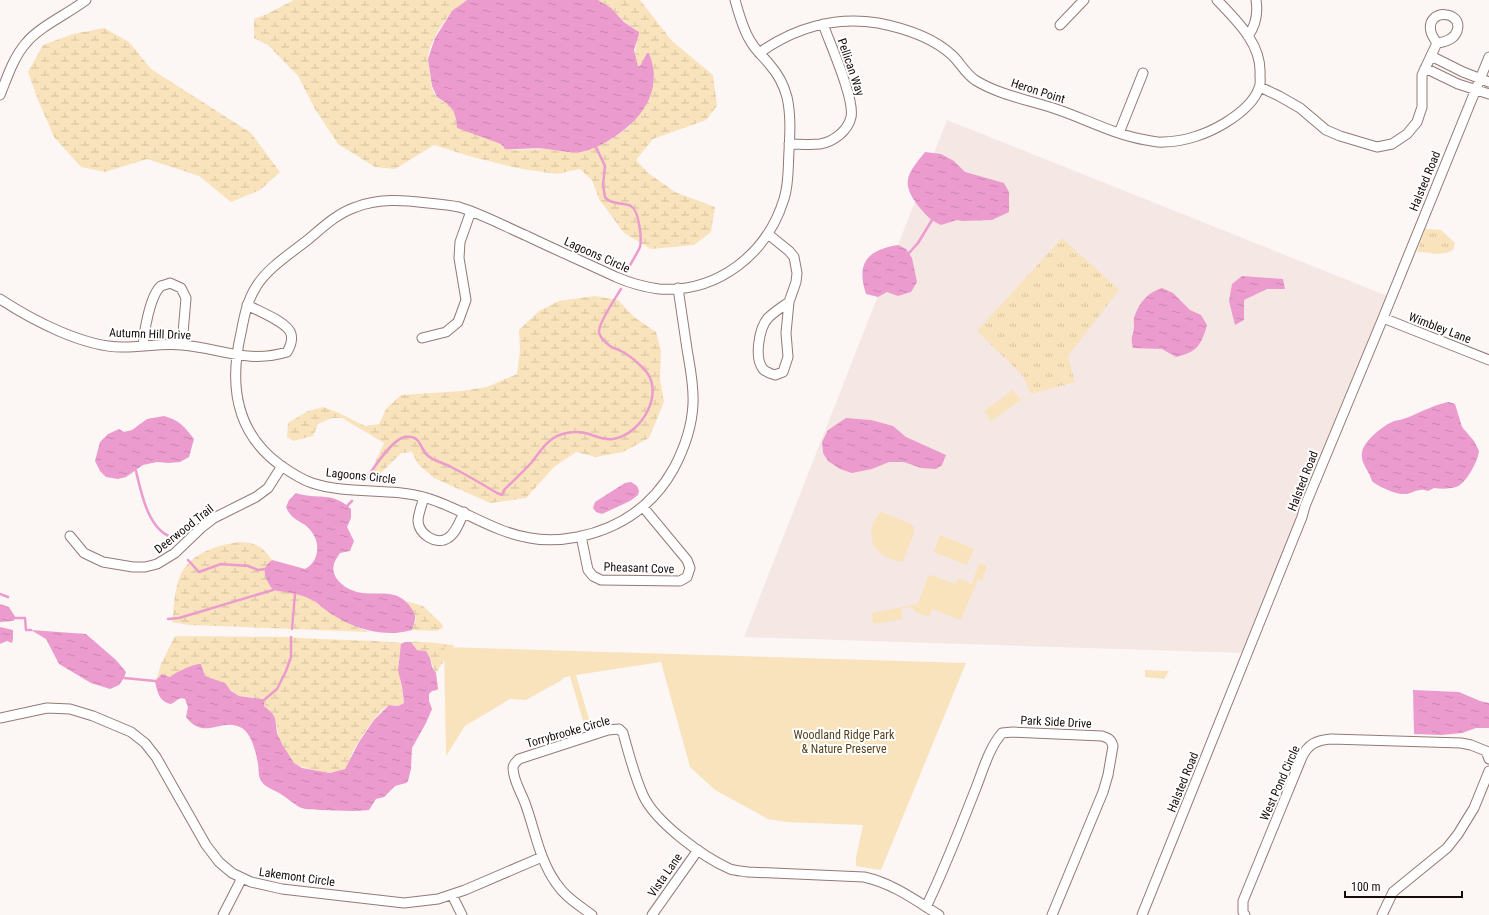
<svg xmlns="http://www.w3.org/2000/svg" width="1489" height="915" font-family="'Roboto Condensed',sans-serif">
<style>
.built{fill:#f5e7e4}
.grass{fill:url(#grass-tufts)}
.wetland{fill:url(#wetland-marsh)}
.green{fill:#f9e3bc}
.water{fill:url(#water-ripples)}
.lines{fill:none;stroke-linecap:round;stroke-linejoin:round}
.stream{stroke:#ec9bce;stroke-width:2.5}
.minor-casing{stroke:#937a75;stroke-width:11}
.minor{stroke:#fff;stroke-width:9}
.labels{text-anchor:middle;stroke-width:4;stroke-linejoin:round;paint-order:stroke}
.street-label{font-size:12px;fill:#150c0a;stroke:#fff}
.park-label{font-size:12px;fill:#55421d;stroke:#fff}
</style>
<defs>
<pattern id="grass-tufts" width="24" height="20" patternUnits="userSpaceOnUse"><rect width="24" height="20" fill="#f9e3bc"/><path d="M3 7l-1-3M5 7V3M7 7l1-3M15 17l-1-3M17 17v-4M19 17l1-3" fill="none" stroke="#d5c2a0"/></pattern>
<pattern id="wetland-marsh" width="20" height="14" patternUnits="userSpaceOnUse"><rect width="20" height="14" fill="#f9e3bc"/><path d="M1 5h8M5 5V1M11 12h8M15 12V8" fill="none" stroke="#d5c2a0"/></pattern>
<pattern id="water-ripples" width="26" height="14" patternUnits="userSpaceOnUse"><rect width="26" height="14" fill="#ec9bce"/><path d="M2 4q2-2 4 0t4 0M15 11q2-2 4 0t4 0" fill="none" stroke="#ca84b0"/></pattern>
</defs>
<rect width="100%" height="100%" fill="#fcf6f5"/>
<!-- built -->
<path class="built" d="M947 120 1390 297 1246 653 744 637Z"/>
<!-- grass -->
<path class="grass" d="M1425 229 1441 230 1455 243 1453 250C1441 257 1430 252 1417 252Z
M1062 238 1119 290 1068 356 1075 382 1031 394 1023 376 977 331Z"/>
<!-- wetland -->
<path class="wetland" d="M294 0H467C450 10 428 40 428 60 429 65 430 70 430 75 431 81 431 87 434 93 438 101 447 102 452 109 456 115 456 122 459 129L466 130 501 144 503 148 514 150 547 149 568 152H582L605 143 615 137 629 127 653 87 654 75 650 55 647 53 640 66H638C631 51 640 43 637 30 622 22 613 8 598 0H640L672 41 713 75 717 106 706 120 653 139 636 160 648 173 675 192 715 207 711 232 694 245 651 249 624 233 599 199 592 180 580 169 556 174 517 168 469 156 434 145 395 169 375 167 338 144 315 109 298 76 268 45 254 38V19L267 14Z
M104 28 129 42 151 69 251 133 280 172 260 190 231 202 199 176 147 159 105 172 81 167 54 137 38 100 28 72 43 45 73 34Z
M595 296 618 300 634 317 656 332 661 351 660 379 664 402 649 438 623 452 596 457 576 452 554 467 526 498 490 503 434 478 418 464 412 452 401 453 381 473 372 472 376 460 384 443 342 418H332L318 424 313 436 293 441 287 437 288 423 308 411 323 407 337 412 365 426 379 424 386 409 401 395 462 391 487 387 517 374 520 351 519 330 539 311 559 301Z
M240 542C256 543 262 546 272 560L267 564 273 590 300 594 313 600 325 610 359 628 370 632 189 625 172 622C174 608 174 590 180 576 190 553 217 545 240 542Z
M406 601 423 606 442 624 443 628 436 631 412 630 416 619Z
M175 636 291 637C328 641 365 639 402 643L398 665 404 703 398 706C394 705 390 704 386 707 376 713 358 742 352 753 350 758 348 766 344 769 335 776 321 771 311 769 293 766 289 760 281 743 278 736 278 730 276 723 274 715 264 711 264 702L253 697 239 696 235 694 222 682 205 676 202 666C192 664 178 671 170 677L162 674 155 681 158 675 161 664Z
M411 642C425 641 440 644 454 645 449 655 442 663 436 673 429 662 433 650 417 650Z"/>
<!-- green -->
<path class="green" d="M1013 390 1021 400 991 421 984 411Z
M881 512 909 523 914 527V533L903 562C895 560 885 558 879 552 867 540 870 523 881 512Z
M940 535 974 549 967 565 934 552Z
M979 563 987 566 982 581 978 579 961 620 932 609 929 617 915 612V611L911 607 901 609 903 619 873 624 872 613 918 604 928 576 931 575 955 584 958 578 972 584Z
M444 647 966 663 881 870 856 866V858L863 825 787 822 768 819 715 790 690 767 661 662 576 675 592 729 586 731 570 676 563 678 562 680 526 700 510 699 465 726 446 756Z
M1145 670 1169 671 1164 679 1145 677Z"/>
<!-- water -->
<path class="water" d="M467 0H598L611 8 624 22 639 32V34L634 50 638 66H640L647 53H649C664 90 642 120 611 139 602 145 591 150 581 152 570 154 558 150 547 149 533 147 519 150 505 149L501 144 457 128 456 119 453 110 446 103 437 97 432 86 428 59 435 38 452 11Z
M925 152 941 154 954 161 965 172 1004 183 1009 192V212L992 220 962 221 957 220 941 225C929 219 928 217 919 207 900 183 907 174 925 152Z
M898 245 906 249 912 258 917 282 911 292 898 296 887 292 878 297 866 294C856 263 867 250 898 245Z
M1242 276 1283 279 1285 289H1267L1244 300V320L1235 325 1229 301 1232 284Z
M1162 288 1173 293 1190 310 1201 315 1207 325C1201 346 1197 352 1176 357L1162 349 1133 348C1130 336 1133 338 1134 327 1134 323 1133 319 1135 315 1140 301 1149 292 1162 288Z
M1449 402 1455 404 1462 427 1474 441 1479 451C1478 461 1466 484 1456 487 1449 489 1441 489 1434 488L1428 491C1417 487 1414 494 1404 494 1397 495 1377 486 1372 481 1370 472 1360 463 1362 453 1363 441 1384 425 1394 421 1399 420 1404 419 1409 417 1421 412 1436 404 1449 402Z
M164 416C179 420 185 427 194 439L189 457 180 462 168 463 157 462 143 465 126 477 118 479 106 477 100 471 95 461 100 442 108 434 119 429 124 432 132 430 147 419Z
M846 418 871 420 893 426 906 437 946 455 942 465 936 469 921 468 904 462H889L872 469 852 473 840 469 828 461 823 453 822 442 828 430Z
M631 482 637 486 639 491 638 495 630 501 602 514 596 512 593 508 595 502 625 483Z
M296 493C317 500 333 491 351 509V518L347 527 354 541 350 551 340 553C338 556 335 560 334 564 330 578 345 589 357 592 376 597 394 587 409 605 417 615 416 618 412 630 381 639 349 627 324 609 320 606 317 602 312 600 300 593 286 593 273 590 266 580 259 569 272 560L305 569C319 562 321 543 311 531 303 520 292 522 286 507L289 500Z
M0 604 9 607 16 618 13 621 0 622Z
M0 627 13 630V639L12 643 7 641 0 644Z
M31 630 86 634 116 660 126 672 124 678 119 685 110 689 91 683 59 664 46 639Z
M405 642H411L417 650 426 651 430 658 432 667 436 673 438 689 437 690 432 691 429 694V701L432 709 426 723 412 748 411 769 408 781 406 783 395 786 384 797 376 799 369 810C352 812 336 810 320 810 314 809 307 810 302 808 297 807 285 796 279 793 272 789 264 787 260 779 258 774 259 769 258 764 256 752 252 735 242 728 221 716 205 742 186 717L188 707 185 699C179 696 176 702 171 704 159 702 157 691 155 681L162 674 170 677C176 672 193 664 201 664L205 676 225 683 231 691 239 696 262 699 264 700V706L272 713 275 718 277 733 282 744 294 763 302 768 330 773 345 769 359 742 374 720 389 705 398 706 404 703 402 687 398 670 401 644Z
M1413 690 1459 692 1480 701 1489 703V728H1476L1462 733 1441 735 1414 734Z"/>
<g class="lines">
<!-- stream -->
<path class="stream" d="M596 147 605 166 603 185 605 197C611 205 622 202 631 206 639 210 642 239 640 247 637 254 632 261 628 269
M909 253 918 243 932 220
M136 471C141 492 148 529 171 537
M366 479C373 469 393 438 405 437 422 435 419 448 427 455 433 461 444 463 451 467 467 475 482 484 497 493L502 495 504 490C513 481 523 472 532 462 539 453 546 441 557 436 567 432 579 431 589 434 598 437 603 440 613 439 642 435 667 390 643 368 636 361 629 355 621 351 618 349 614 349 610 346 606 343 600 338 599 332 598 324 616 297 621 289
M347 506 352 501
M188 560 199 572 221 564 248 566 258 570 265 569
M0 594 8 597
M16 618H25L26 630H31
M168 619 179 618 273 590
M292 629 295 594
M124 678 155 681
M264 700 277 689 286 671 291 657V637"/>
<defs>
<path id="minor" d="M1060 25 1084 0
M1248 36C1256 25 1258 12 1256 0
M759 53C794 28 835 16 878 23 904 28 933 37 953 56 960 63 966 74 975 80 999 95 1029 100 1056 109 1086 119 1115 135 1146 140 1152 141 1157 143 1163 142 1184 142 1207 134 1225 123 1238 115 1254 103 1259 88 1261 84 1260 79 1260 75 1262 44 1237 21 1217 0
M1431 56 1463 72 1489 82
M1425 68 1458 84 1489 94
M1260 87 1279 96 1300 108 1326 130 1340 136 1377 147 1392 144 1407 134 1417 122 1422 107V75L1437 43C1445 42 1454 40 1457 31 1464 10 1425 8 1431 32 1432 36 1435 40 1437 43
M0 95C7 78 13 58 26 43 40 26 68 14 86 0
M1119 133 1143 73
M789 144C799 144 810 145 820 144 833 142 848 131 851 117 855 99 830 44 823 24
M768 234 789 251 794 257 797 273 796 282 789 302 786 333 788 357 783 372 775 375C771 374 766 372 763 369 754 358 759 328 768 318 774 312 782 307 789 302
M678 288C681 308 684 329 687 349 690 367 694 385 693 404 692 427 685 447 674 468 653 506 621 528 578 537 562 540 546 541 530 538 493 532 463 509 427 498 390 487 349 495 312 483 300 479 290 472 280 465 235 432 229 384 241 333 244 317 247 301 256 287 268 267 293 252 310 238 324 226 338 213 356 207 379 198 404 200 428 203 438 204 449 205 459 207 482 214 504 226 527 236 556 250 586 263 616 277 630 283 644 287 659 289 718 293 767 254 784 199 789 184 788 167 789 151 790 133 791 115 787 97 784 86 778 74 770 65 764 57 756 51 751 42 743 30 739 14 735 0
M0 299C32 320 85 348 124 347 143 347 163 343 182 345 220 348 248 364 287 352 290 347 293 341 291 334 288 322 258 311 247 305
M1383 318 1489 360
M422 338 446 332 458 322 466 300 459 258 460 242 471 211
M143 346C144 332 150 295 161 286 164 285 168 284 170 283L181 288 186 298 182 345
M424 497C422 505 418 514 418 521 419 534 436 546 448 538 456 533 460 521 464 512
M70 536 84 553 103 562 133 567H145L157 564 175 553 201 528 214 518 256 497 268 488 282 466
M581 536 588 570 593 576 601 580 680 581 687 577 690 568 687 560 643 507
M0 718 47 708 70 709 93 716 131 732 145 743 156 757 206 845 219 862 232 873 251 882 282 889 404 903 438 899 465 890 542 857
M452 895 462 915
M926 907C945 868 960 828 976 788 983 770 989 748 1002 733L1013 732 1102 736C1108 738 1111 739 1113 746L1108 775 1103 792 1052 915
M223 915 242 878
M592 915C579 905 565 897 556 883 539 859 535 830 525 803 521 792 513 780 513 768 513 764 516 762 519 759L608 730 619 729 623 733C629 754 634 775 643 795 655 822 703 857 730 869 736 871 743 871 748 872L864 877C892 883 915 900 939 915
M652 915 698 850
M1142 915 1302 517 1305 506 1383 318 1489 57
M1245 915 1243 912V901L1302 757C1308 744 1317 740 1331 739L1461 743 1471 745 1486 751 1489 759
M1382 915 1393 892 1447 848 1458 834 1474 808 1489 771"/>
</defs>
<!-- minor casing -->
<use href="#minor" class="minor-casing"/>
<!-- minor -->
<use href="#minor" class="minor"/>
</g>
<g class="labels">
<!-- street labels -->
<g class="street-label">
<text transform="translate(851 67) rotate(71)" y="4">Pellican Way</text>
<text transform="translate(1038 91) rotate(18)" y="4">Heron Point</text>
<text transform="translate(1425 181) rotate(-68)" y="4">Halsted Road</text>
<text transform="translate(597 255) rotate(24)" y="4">Lagoons Circle</text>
<text transform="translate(1440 328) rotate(21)" y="4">Wimbley Lane</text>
<text transform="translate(150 334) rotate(2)" y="4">Autumn Hill Drive</text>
<text transform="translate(361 476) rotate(6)" y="4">Lagoons Circle</text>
<text transform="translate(1303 481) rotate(-69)" y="4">Halsted Road</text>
<text transform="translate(184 529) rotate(-38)" y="4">Deerwood Trail</text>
<text transform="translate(639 568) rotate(2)" y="4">Pheasant Cove</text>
<text transform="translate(1056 722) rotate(3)" y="4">Park Side Drive</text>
<text transform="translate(568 732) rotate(-16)" y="4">Torrybrooke Circle</text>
<text transform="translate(1183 782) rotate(-68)" y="4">Halsted Road</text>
<text transform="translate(1280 783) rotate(-66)" y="4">West Pond Circle</text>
<text transform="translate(665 875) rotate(-55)" y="4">Vista Lane</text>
<text transform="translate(297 877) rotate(8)" y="4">Lakemont Circle</text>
</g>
<!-- park labels -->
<g class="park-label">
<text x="844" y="739">Woodland Ridge Park<tspan x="844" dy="14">&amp; Nature Preserve</tspan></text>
</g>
</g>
<!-- scale -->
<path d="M1345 891v6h117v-6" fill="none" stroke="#150c0a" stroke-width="2"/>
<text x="1351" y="891" font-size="12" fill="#150c0a" stroke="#ffffff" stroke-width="3" paint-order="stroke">100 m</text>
</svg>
